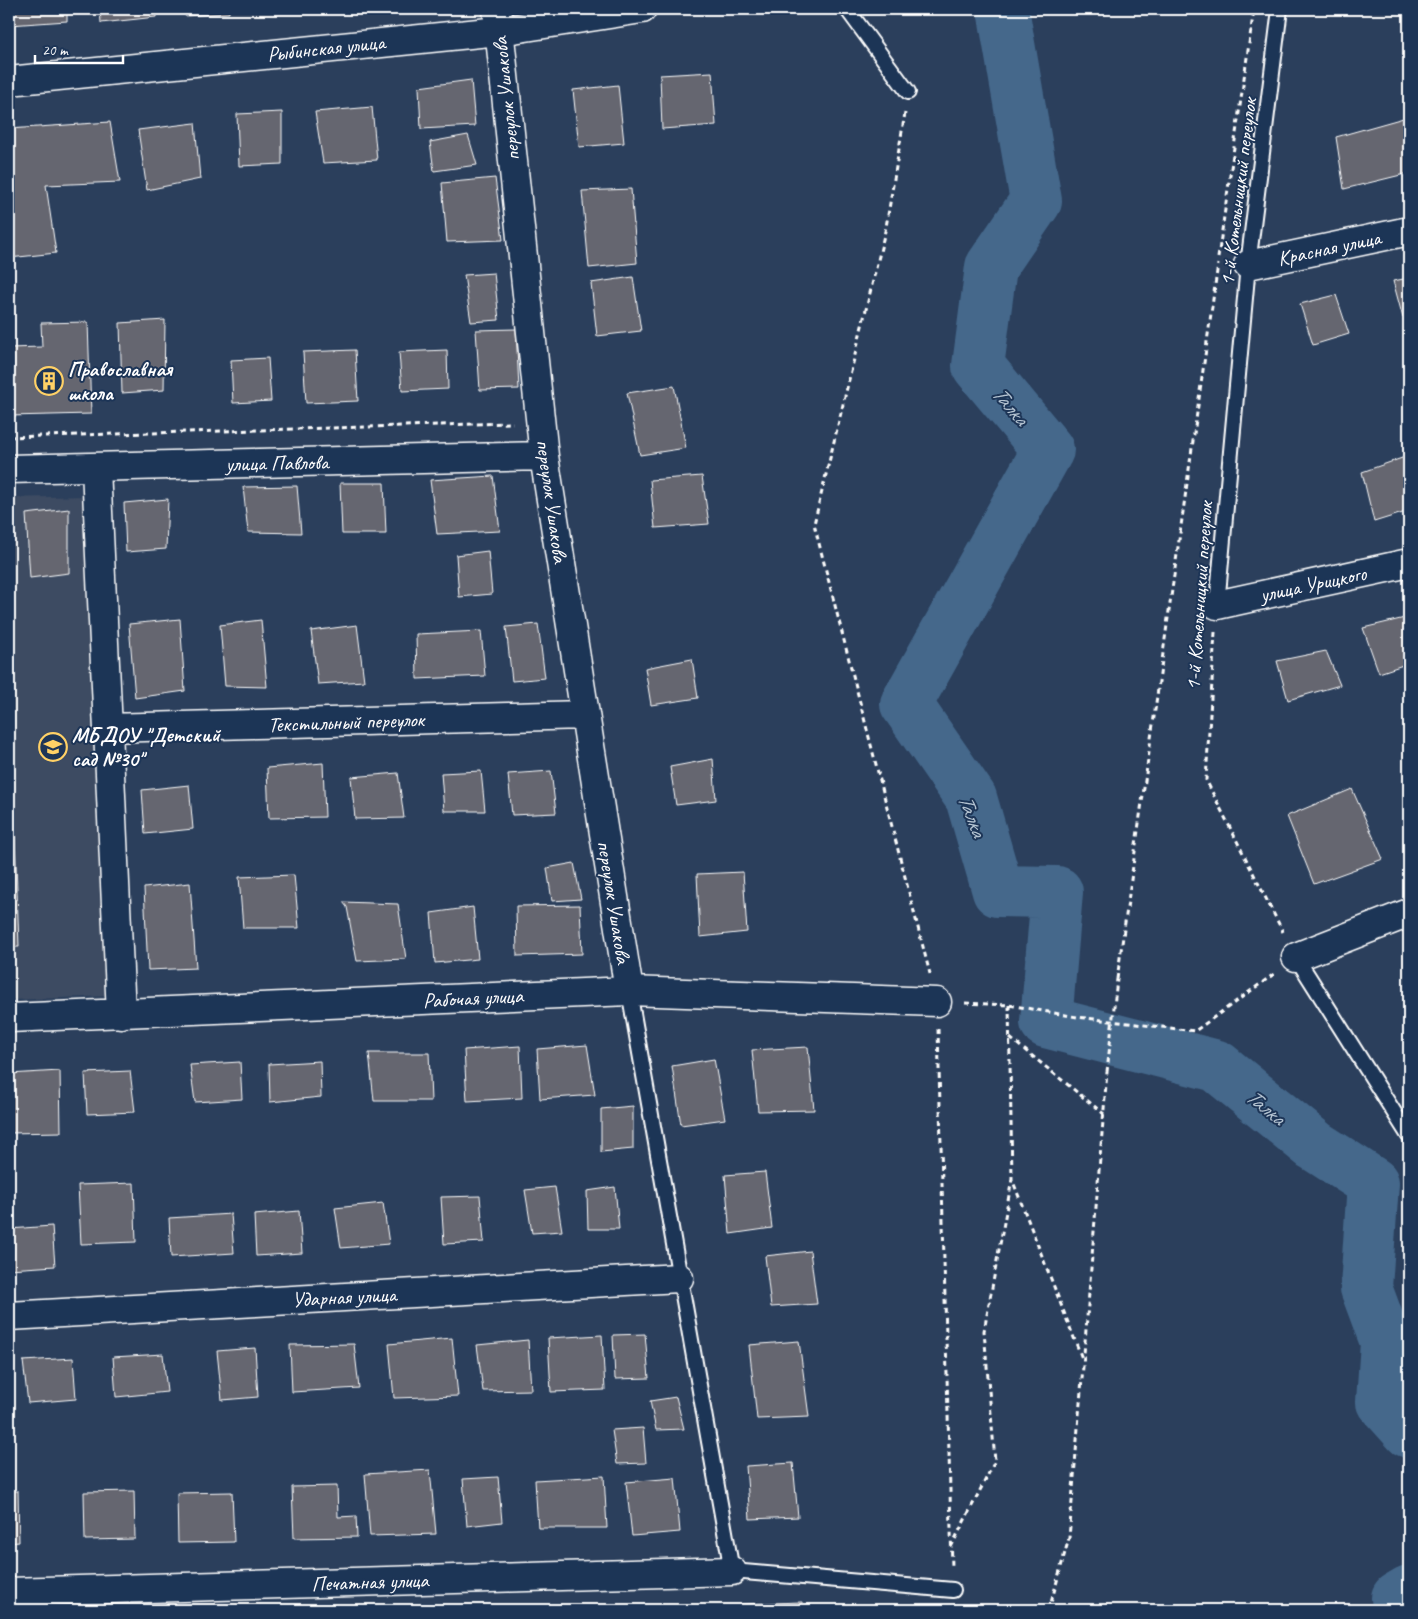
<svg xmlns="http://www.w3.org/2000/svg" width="1418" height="1619" font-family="Caveat,sans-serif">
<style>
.built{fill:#3c4b62}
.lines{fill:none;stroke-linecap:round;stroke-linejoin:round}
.river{stroke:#44688b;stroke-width:52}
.building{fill:#65666f;stroke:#fff}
.lane-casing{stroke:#fff;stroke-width:18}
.street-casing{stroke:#fff;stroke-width:31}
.secondary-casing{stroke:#fff;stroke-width:31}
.path{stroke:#fff;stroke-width:3;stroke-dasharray:5 4;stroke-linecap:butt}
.lane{stroke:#1d3557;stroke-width:14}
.street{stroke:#1d3557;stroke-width:28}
.secondary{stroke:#1d3557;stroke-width:28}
.path-bridge{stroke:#fff;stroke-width:3;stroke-dasharray:5 4;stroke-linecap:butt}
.labels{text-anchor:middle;stroke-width:4;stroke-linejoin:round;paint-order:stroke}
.street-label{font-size:21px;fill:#fff;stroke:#1d3557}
.poi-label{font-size:21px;font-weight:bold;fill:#fff;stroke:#1d3557;text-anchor:start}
.water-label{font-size:22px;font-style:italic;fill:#b4c3d1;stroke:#1d3557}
</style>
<rect width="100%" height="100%" fill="#2b3f5c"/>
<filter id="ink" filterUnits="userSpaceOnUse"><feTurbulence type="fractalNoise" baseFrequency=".02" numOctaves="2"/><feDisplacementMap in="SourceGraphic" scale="10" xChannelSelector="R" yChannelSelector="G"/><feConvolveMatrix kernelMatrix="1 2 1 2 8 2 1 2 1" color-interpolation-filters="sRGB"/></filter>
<g filter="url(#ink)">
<!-- built -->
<path class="built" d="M86 496 110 996 9 1000V498Z"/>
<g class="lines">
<!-- river -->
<path class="river" d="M1003 9 1036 201 991 267 978 366 1048 450 906 704 971 798 998 891 1057 892 1046 1022 1217 1066 1314 1145 1373 1183 1366 1288 1386 1342 1382 1402 1409 1432
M1401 1610 1397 1598 1409 1591"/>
</g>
<!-- building -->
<path class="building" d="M9 9H67V21L9 25Z
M100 9H156V17L101 23Z
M185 9H229V13L185 16Z
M280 9H317L281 12Z
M712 72 716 125 662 129 660 75Z
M471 80 475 126 421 129 419 87Z
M618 85 624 143 579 147 573 90Z
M372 107 377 160 323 163 315 112Z
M282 112V164L239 166 237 114Z
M1407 117 1409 128V173L1344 189 1336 137Z
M110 122 120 182 46 185 56 253 9 258V129Z
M195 123 200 179 147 190 138 130Z
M468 135 477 165 434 171 430 142Z
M495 178 503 240 447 242 442 183Z
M631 189 637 263 589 268 582 191Z
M494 273 499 320 471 322 464 275Z
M633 277 641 331 597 336 591 283Z
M1409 278V316L1403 318 1393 281Z
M1336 295 1349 334 1313 345 1300 304Z
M165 320 164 390 122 393 120 323Z
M88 322 91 414 9 416V348L42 347 41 323Z
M516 329 519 389 480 390 476 330Z
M355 350 358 401 306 403 303 352Z
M447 350 448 389 402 391 399 352Z
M268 358 271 401 233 403 231 360Z
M674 386 686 448 640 455 627 393Z
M1405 457 1409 471V511L1374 522 1362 472Z
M493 476 500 531 437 534 430 480Z
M702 476 709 524 655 528 650 480Z
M340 483H384L386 534H342Z
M297 486 301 533 248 532 243 487Z
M168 499 166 549 126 552 124 503Z
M69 509V573L30 578 26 514Z
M488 551 492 594 459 597 456 555Z
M1409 617V663L1379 673 1363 628Z
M180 619 185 691 135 698 129 624Z
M261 620 267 687 225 686 220 625Z
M538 624 545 678 512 681 506 627Z
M357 625 364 681 318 684 311 631Z
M481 631 485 676 417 679 416 634Z
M1326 651 1340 685 1288 700 1277 661Z
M692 659 698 698 651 705 645 668Z
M9 666 19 947H9Z
M713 759 716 800 676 805 670 767Z
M323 763 325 817 269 818 267 768Z
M481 771 485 811H444L441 773Z
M551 771 556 813 512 815 508 774Z
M398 773 404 818 355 819 351 777Z
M189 785 193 829 145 834 142 790Z
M1352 789 1383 859 1314 884 1287 816Z
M574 863 581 899 552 901 547 868Z
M743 872 747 932 700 937 697 874Z
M294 875 299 928H243L239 877Z
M190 883 196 968 148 970 144 888Z
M343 902 398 904 406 959 357 961 347 907Z
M580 905 582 954 517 956 516 906Z
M473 907 478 959 435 963 431 913Z
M587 1045 595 1095 540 1099 537 1049Z
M520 1046 522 1098 467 1101 464 1050Z
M808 1047 814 1110 758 1111 752 1050Z
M369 1053H429L431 1101H374Z
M714 1059 725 1119 681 1125 672 1066Z
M320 1061 321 1097 270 1102 269 1064Z
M240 1062 242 1099 195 1102 190 1065Z
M60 1071 61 1132 9 1133V1074Z
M130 1071 135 1112 87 1114 85 1073Z
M633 1106V1149L601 1152V1109Z
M765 1172 772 1228 730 1234 725 1175Z
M134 1183 136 1242 81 1244 78 1185Z
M555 1187 562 1231 532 1233 525 1190Z
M615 1187 619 1229H588L587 1191Z
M480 1196 484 1242 444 1244 441 1197Z
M383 1203 389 1244 341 1248 335 1208Z
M299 1211 302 1253 256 1256 254 1215Z
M231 1214 234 1253 171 1257 169 1218Z
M52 1226 55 1266 9 1269V1229Z
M810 1251 817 1304 771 1307 765 1256Z
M645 1334 649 1378 615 1379 613 1335Z
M602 1335 605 1390 551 1392 548 1338Z
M452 1338 458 1396 394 1398 389 1344Z
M528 1340 531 1390 483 1391 477 1345Z
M799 1341 809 1417 757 1419 749 1345Z
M354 1344 359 1388 292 1392 290 1345Z
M255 1348 258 1397 222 1400 217 1351Z
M163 1354 167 1392 116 1397 113 1357Z
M73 1358 76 1399 28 1403 23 1361Z
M676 1397 684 1429 656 1430 650 1401Z
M643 1428 646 1463 617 1464 612 1430Z
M793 1463 798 1517 750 1519 746 1466Z
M430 1470 436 1534 370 1536 365 1474Z
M604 1476 607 1528H538L535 1480Z
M498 1477 502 1522 467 1526 463 1479Z
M675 1478 680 1532 632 1536 626 1482Z
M337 1486 338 1517 356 1516 357 1537 294 1538 292 1487Z
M9 1491H18L19 1542 9 1543Z
M134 1491 135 1539 85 1540 84 1492Z
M232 1492 234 1542 178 1543 177 1493Z
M802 1602 803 1610H742L741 1604Z
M670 1607H705V1610H670Z"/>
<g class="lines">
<defs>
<path id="lane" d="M847 9 908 92
M1217 605 1248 265 1280 9
M1296 957 1409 1136
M629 991 732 1571 953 1590"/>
<path id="street" d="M497 9 544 456 629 991
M1248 265 1409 231
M96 468 121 1014
M9 469 544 456
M1217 605 1409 563
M108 728 584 715
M1296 957 1409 913
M9 1018 629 991 937 1002
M9 1316 679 1278
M9 1592 732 1571"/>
<path id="secondary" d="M9 81 499 31 642 9"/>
</defs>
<!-- lane casing -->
<use href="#lane" class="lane-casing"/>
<!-- street casing -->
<use href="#street" class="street-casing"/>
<!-- secondary casing -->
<use href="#secondary" class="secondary-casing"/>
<!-- path -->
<path class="path" d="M905 113 886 227 814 524 930 974
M1218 258 1254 9
M9 437 513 423
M1215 632 1206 780 1283 932
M1117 979 1218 264
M965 1003 1009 1005 1077 1017 1195 1031 1274 974
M1009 1005 1012 1179 1083 1361
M938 1029 952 1568
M1010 1038 1104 1114
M951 1547 995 1461 984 1331 1012 1179
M1049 1610 1069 1538 1107 1072"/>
<!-- lane -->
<use href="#lane" class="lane"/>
<!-- street -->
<use href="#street" class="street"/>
<!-- secondary -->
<use href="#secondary" class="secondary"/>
<!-- path-bridge -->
<path class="path-bridge" d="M1107 1072 1117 979"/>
</g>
</g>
<!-- icons -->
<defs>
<symbol id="building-ring" viewBox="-11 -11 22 22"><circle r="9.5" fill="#1d3557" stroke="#ffd166" stroke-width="1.5"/><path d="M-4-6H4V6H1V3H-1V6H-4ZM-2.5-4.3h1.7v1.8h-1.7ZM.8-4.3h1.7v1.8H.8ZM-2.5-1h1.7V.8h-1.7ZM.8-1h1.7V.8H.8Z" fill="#ffd166"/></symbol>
<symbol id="school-ring" viewBox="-11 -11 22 22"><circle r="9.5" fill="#1d3557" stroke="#ffd166" stroke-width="1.5"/><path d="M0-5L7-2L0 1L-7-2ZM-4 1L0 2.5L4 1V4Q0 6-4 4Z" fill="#ffd166"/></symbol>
</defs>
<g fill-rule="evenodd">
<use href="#building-ring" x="33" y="365" width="32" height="32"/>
<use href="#school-ring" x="37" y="731" width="32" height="32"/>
</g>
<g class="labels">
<!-- street labels -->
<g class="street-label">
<text transform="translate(326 48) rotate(-6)" y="7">Рыбинская улица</text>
<text transform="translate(506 99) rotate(-96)" y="7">переулок Ушакова</text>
<text transform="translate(1238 192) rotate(-83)" y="7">1-й Котельницкий переулок</text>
<text transform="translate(1329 248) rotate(-12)" y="7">Красная улица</text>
<text transform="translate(277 463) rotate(-1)" y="7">улица Павлова</text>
<text transform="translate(552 501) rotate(82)" y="7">переулок Ушакова</text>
<text transform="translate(1313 584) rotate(-12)" y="7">улица Урицкого</text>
<text transform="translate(1199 596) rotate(-86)" y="7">1-й Котельницкий переулок</text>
<text transform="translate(346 722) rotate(-2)" y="7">Текстильный переулок</text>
<text transform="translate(614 902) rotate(81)" y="7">переулок Ушакова</text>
<text transform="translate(473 998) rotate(-3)" y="7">Рабочая улица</text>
<text transform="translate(344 1297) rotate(-3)" y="7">Ударная улица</text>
<text transform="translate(370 1582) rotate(-2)" y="7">Печатная улица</text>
</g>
<!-- poi labels -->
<g class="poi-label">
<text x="68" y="376">Православная<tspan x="68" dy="24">школа</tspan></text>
<text x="72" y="742">МБДОУ "Детский<tspan x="72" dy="24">сад №30"</tspan></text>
</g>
<!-- water labels -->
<g class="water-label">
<text transform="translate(1011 405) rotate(50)" y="8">Талка</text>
<text transform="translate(973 815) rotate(69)" y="8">Талка</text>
<text transform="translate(1266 1106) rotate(39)" y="8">Талка</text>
</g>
</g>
<!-- margin -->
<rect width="1418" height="1619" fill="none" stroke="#1d3557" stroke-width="30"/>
<rect x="15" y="15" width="1388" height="1589" fill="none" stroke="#fff" stroke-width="2" filter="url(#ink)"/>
<!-- scale -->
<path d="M35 55v8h88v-8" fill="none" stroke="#ffffff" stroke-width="2.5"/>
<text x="42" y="55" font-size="15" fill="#ffffff" stroke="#1d3557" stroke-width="4" paint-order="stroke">20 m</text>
</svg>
